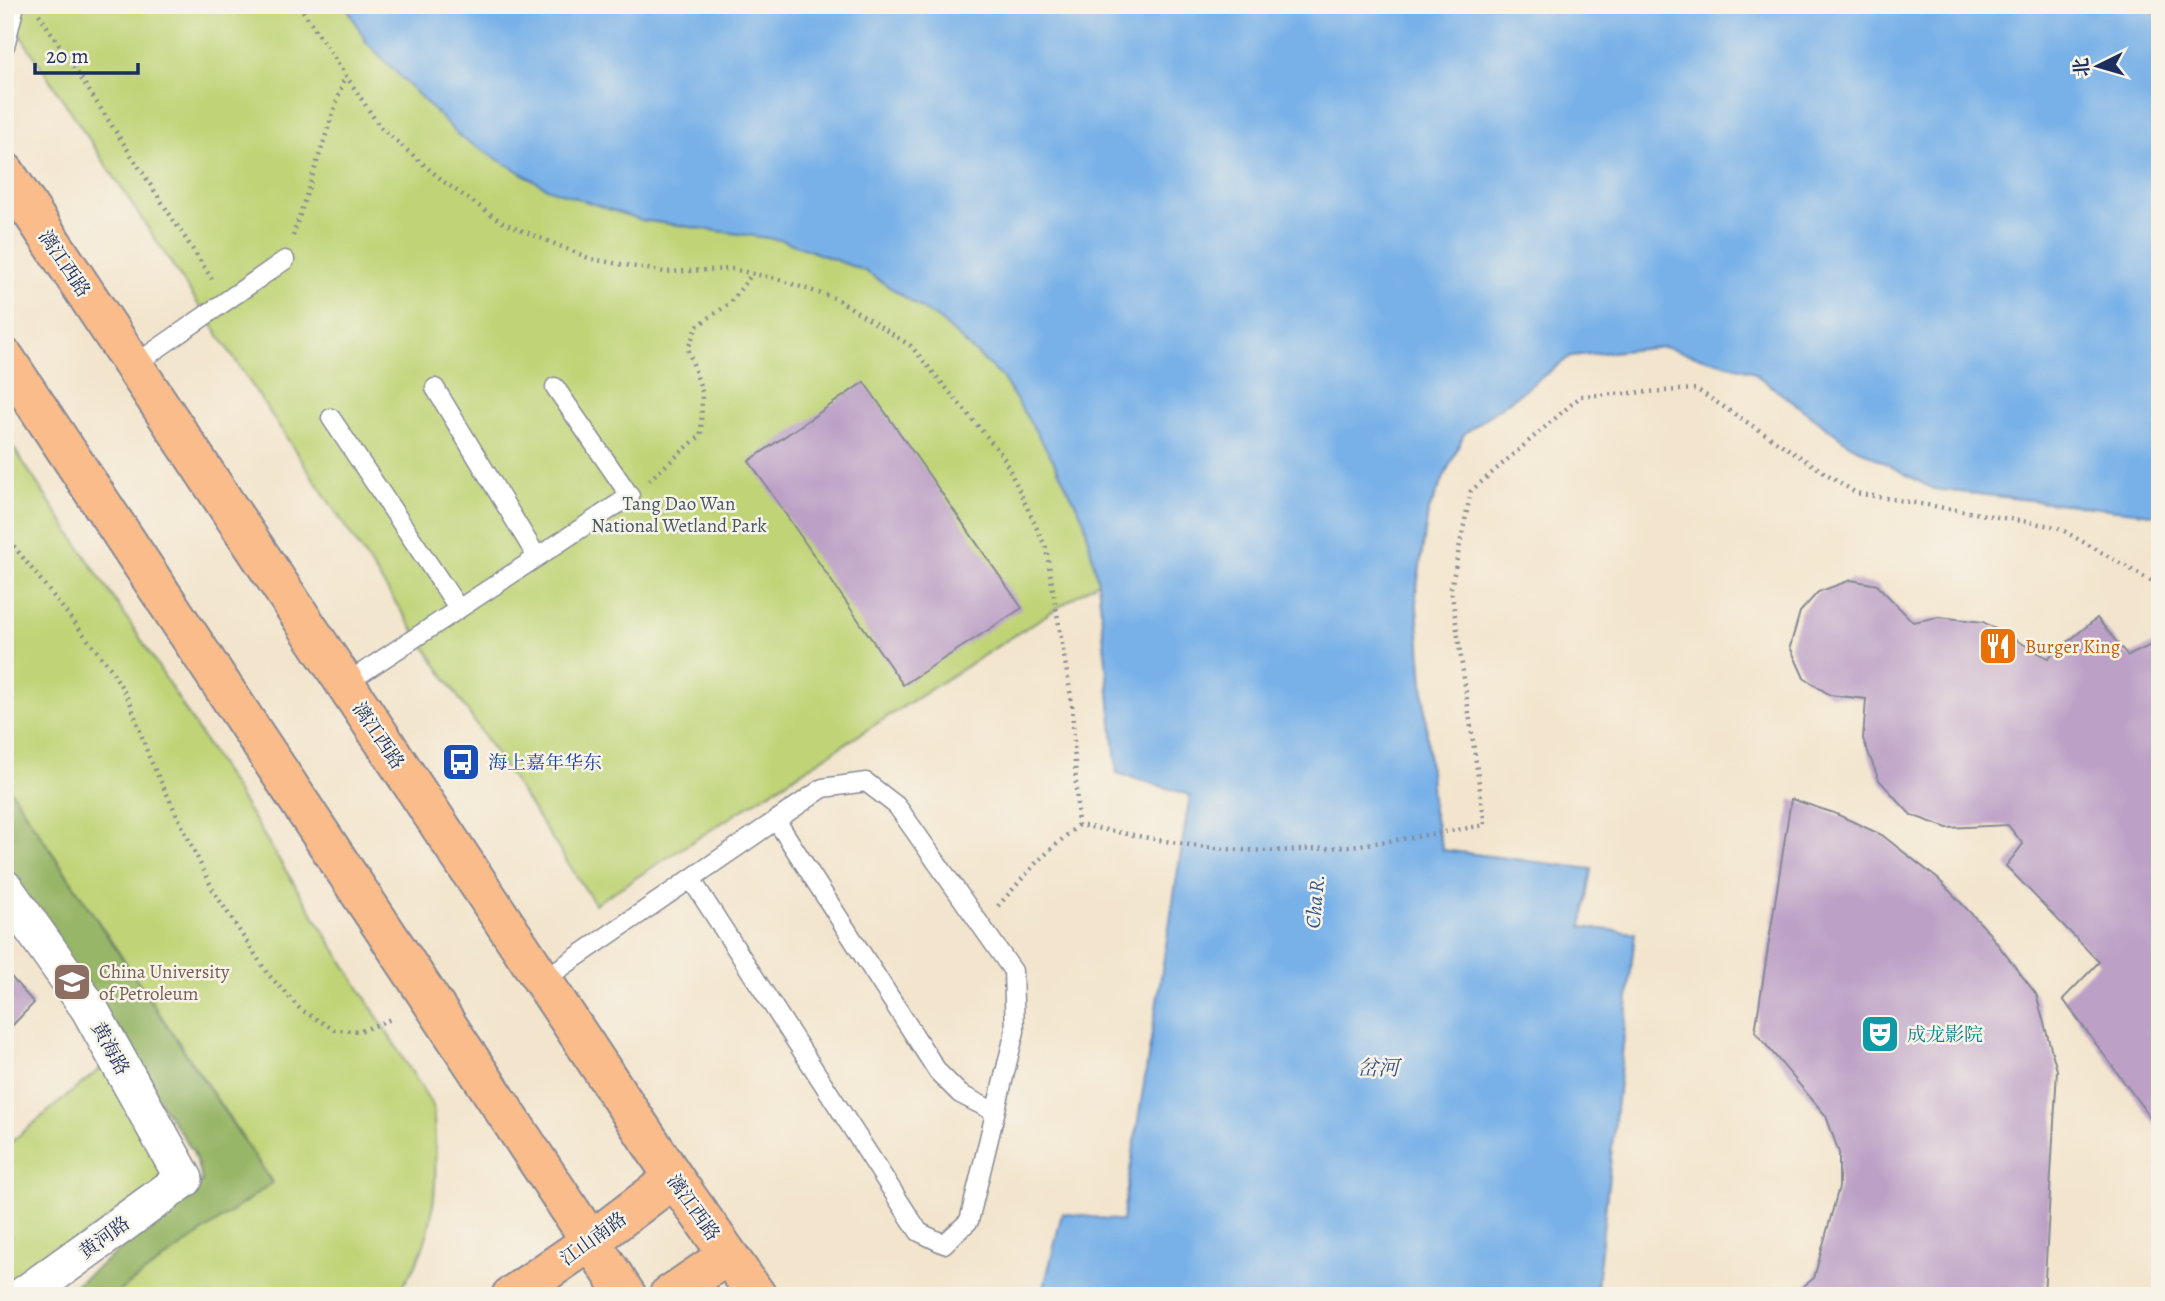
<svg xmlns="http://www.w3.org/2000/svg" width="2165" height="1301" font-family="Alegreya,'Noto Serif SC',serif">
<style>
.green{fill:#c0d477;stroke:#6e826a;stroke-width:2}
.forest{fill:#98b668;stroke:#5a7263;stroke-width:2}
.water{fill:#78b1e8;stroke:#4a70a3;stroke-width:2}
.building{fill:#bca0c6}
.lines{fill:none;stroke-linecap:round;stroke-linejoin:round}
.service-casing{stroke:#878a96;stroke-width:21}
.minor-casing{stroke:#878a96;stroke-width:40}
.primary-casing{stroke:#878a96;stroke-width:42}
.path{stroke:#878a96;stroke-width:4.5;stroke-dasharray:2 5;stroke-linecap:butt}
.service{stroke:#fff;stroke-width:18}
.minor{stroke:#fff;stroke-width:37}
.primary{stroke:#f9bc8a;stroke-width:38}
.labels{text-anchor:middle;stroke-width:5;stroke-linejoin:round;paint-order:stroke}
.street-label{font-size:19px;fill:#1b2f5e;stroke:#f7f3e8}
.park-label{font-size:19px;fill:#445864;stroke:#f7f3e8}
.food-label{font-size:19px;fill:#c56008;stroke:#f7f3e8;text-anchor:start}
.transit-label{font-size:19px;fill:#164399;stroke:#f7f3e8;text-anchor:start}
.education-label{font-size:19px;fill:#785e54;stroke:#f7f3e8;text-anchor:start}
.culture-label{font-size:19px;fill:#0d838f;stroke:#f7f3e8;text-anchor:start}
.water-label{font-size:21px;font-style:italic;fill:#375687;stroke:#f7f3e8}
</style>
<rect width="100%" height="100%" fill="#f7f3e8"/>
<filter id="ink" filterUnits="userSpaceOnUse"><feTurbulence type="fractalNoise" baseFrequency=".0143" numOctaves="2"/><feDisplacementMap in="SourceGraphic" scale="14" xChannelSelector="R" yChannelSelector="G"/><feConvolveMatrix kernelMatrix="1 2 1 2 8 2 1 2 1" color-interpolation-filters="sRGB"/></filter>
<filter id="wash" filterUnits="userSpaceOnUse"><feTurbulence type="fractalNoise" baseFrequency=".00686" numOctaves="4" result="noise"/><feDisplacementMap in="SourceGraphic" scale="28" xChannelSelector="R" yChannelSelector="G"/><feGaussianBlur stdDeviation="1.57" result="paint"/><feColorMatrix in="noise" values="0 0 0 0 0 0 0 0 0 0 0 0 0 0 0 0 0 1.4 0 .05"/><feComposite in="paint" operator="in"/></filter>
<g filter="url(#wash)">
<rect width="100%" height="100%" fill="#f3e5cd"/>
<!-- green -->
<path class="green" d="M5 5H346L367 43 641 220 782 240 865 271 941 321 1002 377 1052 458 1084 520 1098 582 595 904 5 12Z
M5 435 144 644 433 1106C438 1171 441 1244 394 1296H112L272 1182 5 782Z
M106 1064 170 1176 8 1287 5 1147Z"/>
<!-- forest -->
<path class="forest" d="M5 782 272 1183 112 1296H61L193 1193 202 1180 193 1151 5 876Z"/>
<!-- water -->
<path class="water" d="M346 5H2160V515L1933 489 1849 444 1751 371 1663 347 1571 356 1464 434 1428 512 1416 594 1433 811 1443 850 1592 869 1582 927 1635 933 1596 1296H1042L1062 1213 1122 1221 1190 795 1117 773 1098 582 1084 520 1052 458 1002 377 941 321 865 271 782 240 641 220 549 189 461 138 367 43Z"/>
<g id="blocks">
<!-- building -->
<path class="building" d="M864 382 1022 608 903 685 749 461Z
M1851 580 1877 585 1913 622 1939 617 1983 622 2048 658 2097 618 2128 656 2153 644 2160 652V1131L2063 999 2099 962 2006 866 2023 844 2008 825 1947 828 1911 815 1879 780 1863 739 1866 699 1830 695 1804 678 1790 647 1800 612 1818 592Z
M1791 799 1834 813 1882 835 1938 879 1985 928 2036 994 2057 1070 2044 1296H1791L1814 1278 1839 1187V1153L1826 1116 1755 1032Z
M5 970 34 1003 5 1033Z"/>
</g>
</g>
<g filter="url(#ink)">
<use href="#blocks" fill-opacity="0" stroke="#878a96" stroke-width="2"/>
<g class="lines">
<defs>
<path id="service" d="M5 46 15 5
M134 365 285 260
M435 388 537 557
M331 418 459 609
M345 684 630 496 555 387
M776 820 938 1072 960 1094 995 1112
M543 980 823 788 866 782 897 806 1013 971 1015 1031 969 1221 944 1244 919 1232 691 879"/>
<path id="minor" d="M5 889 89 1008 184 1179 23 1296"/>
<path id="primary" d="M5 172 674 1178 757 1296
M5 358 627 1296
M511 1296 591 1241 674 1178
M668 1296 728 1255"/>
</defs>
<!-- service casing -->
<use href="#service" class="service-casing"/>
<!-- minor casing -->
<use href="#minor" class="minor-casing"/>
<!-- primary casing -->
<use href="#primary" class="primary-casing"/>
<!-- path -->
<path class="path" d="M299 5 380 127 444 182 502 222 591 259 665 272 732 269 777 279 837 299 911 346 1003 456 1046 548 1072 703 1078 825C1127 833 1176 845 1226 849 1313 856 1400 840 1485 825L1451 588 1471 491 1581 396 1696 389 1856 493 2057 527 2160 586
M39 14 212 279
M293 236 345 76
M649 480 701 435 702 392 688 349 697 326 729 304 752 274
M5 535 111 669 130 702 149 757 213 890 267 973 301 1010 335 1030 361 1031 391 1019
M998 906 1037 862 1078 825"/>
<!-- service -->
<use href="#service" class="service"/>
<!-- minor -->
<use href="#minor" class="minor"/>
<!-- primary -->
<use href="#primary" class="primary"/>
</g>
</g>
<!-- icons -->
<defs>
<symbol id="restaurant-square" viewBox="-11 -11 22 22"><rect x="-9" y="-9" width="18" height="18" rx="4" fill="#e8710a" stroke="#f7f3e8"/><path d="M-5-6h1v4h1v-4h1v4h1v-4h1v5L-1.5 .5V6h-2V.5L-5-1ZM5-6V6H3V1.5H1.5Q1.5-4 5-6Z" fill="#fff"/></symbol>
<symbol id="bus-square" viewBox="-11 -11 22 22"><rect x="-9" y="-9" width="18" height="18" rx="4" fill="#1a4fb4" stroke="#f7f3e8"/><path d="M-5-6H5V4H4V6H2V4H-2V6H-4V4H-5ZM-3.5-4V0h7V-4ZM-3.5 1.2v1.5H-2V1.2ZM2 1.2v1.5H3.5V1.2Z" fill="#fff"/></symbol>
<symbol id="university-square" viewBox="-11 -11 22 22"><rect x="-9" y="-9" width="18" height="18" rx="4" fill="#8d6e63" stroke="#f7f3e8"/><path d="M0-5L7-2L0 1L-7-2ZM-4 1L0 2.5L4 1V4Q0 6-4 4Z" fill="#fff"/></symbol>
<symbol id="theatre-square" viewBox="-11 -11 22 22"><rect x="-9" y="-9" width="18" height="18" rx="4" fill="#0f9aa8" stroke="#f7f3e8"/><path d="M-5-5.5Q0-4 5-5.5V0Q5 5 0 6Q-5 5-5 0ZM-3.3-2.5H-1v1.5H-3.3ZM1-2.5H3.3v1.5H1ZM-2.8 1Q0 5.5 2.8 1Z" fill="#fff"/></symbol>
</defs>
<g fill-rule="evenodd">
<use href="#restaurant-square" x="1976" y="624" width="44" height="44"/>
<use href="#bus-square" x="439" y="740" width="44" height="44"/>
<use href="#university-square" x="50" y="960" width="44" height="44"/>
<use href="#theatre-square" x="1858" y="1012" width="44" height="44"/>
</g>
<g class="labels">
<!-- street labels -->
<g class="street-label">
<text transform="translate(65 263) rotate(56)" y="7">漓江西路</text>
<text transform="translate(379 735) rotate(56)" y="7">漓江西路</text>
<text transform="translate(111 1048) rotate(61)" y="7">黄海路</text>
<text transform="translate(694 1207) rotate(55)" y="7">漓江西路</text>
<text transform="translate(104 1237) rotate(-36)" y="7">黄河路</text>
<text transform="translate(593 1238) rotate(-36)" y="7">江山南路</text>
</g>
<!-- park labels -->
<g class="park-label">
<text x="679" y="510">Tang Dao Wan<tspan x="679" dy="22">National Wetland Park</tspan></text>
</g>
<!-- food labels -->
<g class="food-label">
<text x="2025" y="653">Burger King</text>
</g>
<!-- transit labels -->
<g class="transit-label">
<text x="488" y="769">海上嘉年华东</text>
</g>
<!-- education labels -->
<g class="education-label">
<text x="99" y="978">China University<tspan x="99" dy="22">of Petroleum</tspan></text>
</g>
<!-- culture labels -->
<g class="culture-label">
<text x="1907" y="1041">成龙影院</text>
</g>
<!-- water labels -->
<g class="water-label">
<text transform="translate(1315 901) rotate(-85)" y="7">Cha R.</text>
<text x="1378" y="1075">岔河</text>
</g>
</g>
<!-- margin -->
<rect width="2165" height="1301" fill="none" stroke="#f7f3e8" stroke-width="28"/>
<!-- north arrow -->
<g transform="translate(2098 66) rotate(265)" stroke="#f7f3e8" stroke-width="5" paint-order="stroke">
<path d="M0-5L12 26L0 18L-12 26Z" fill="#1b2f5e"/>
<text y="-10" font-size="19" font-weight="bold" text-anchor="middle" fill="#1b2f5e">北</text>
</g>
<!-- scale -->
<path d="M35 63v10h103v-10" fill="none" stroke="#1b2f5e" stroke-width="3.5"/>
<text x="46" y="63" font-size="21" fill="#1b2f5e" stroke="#f7f3e8" stroke-width="5" paint-order="stroke">20 m</text>
</svg>
